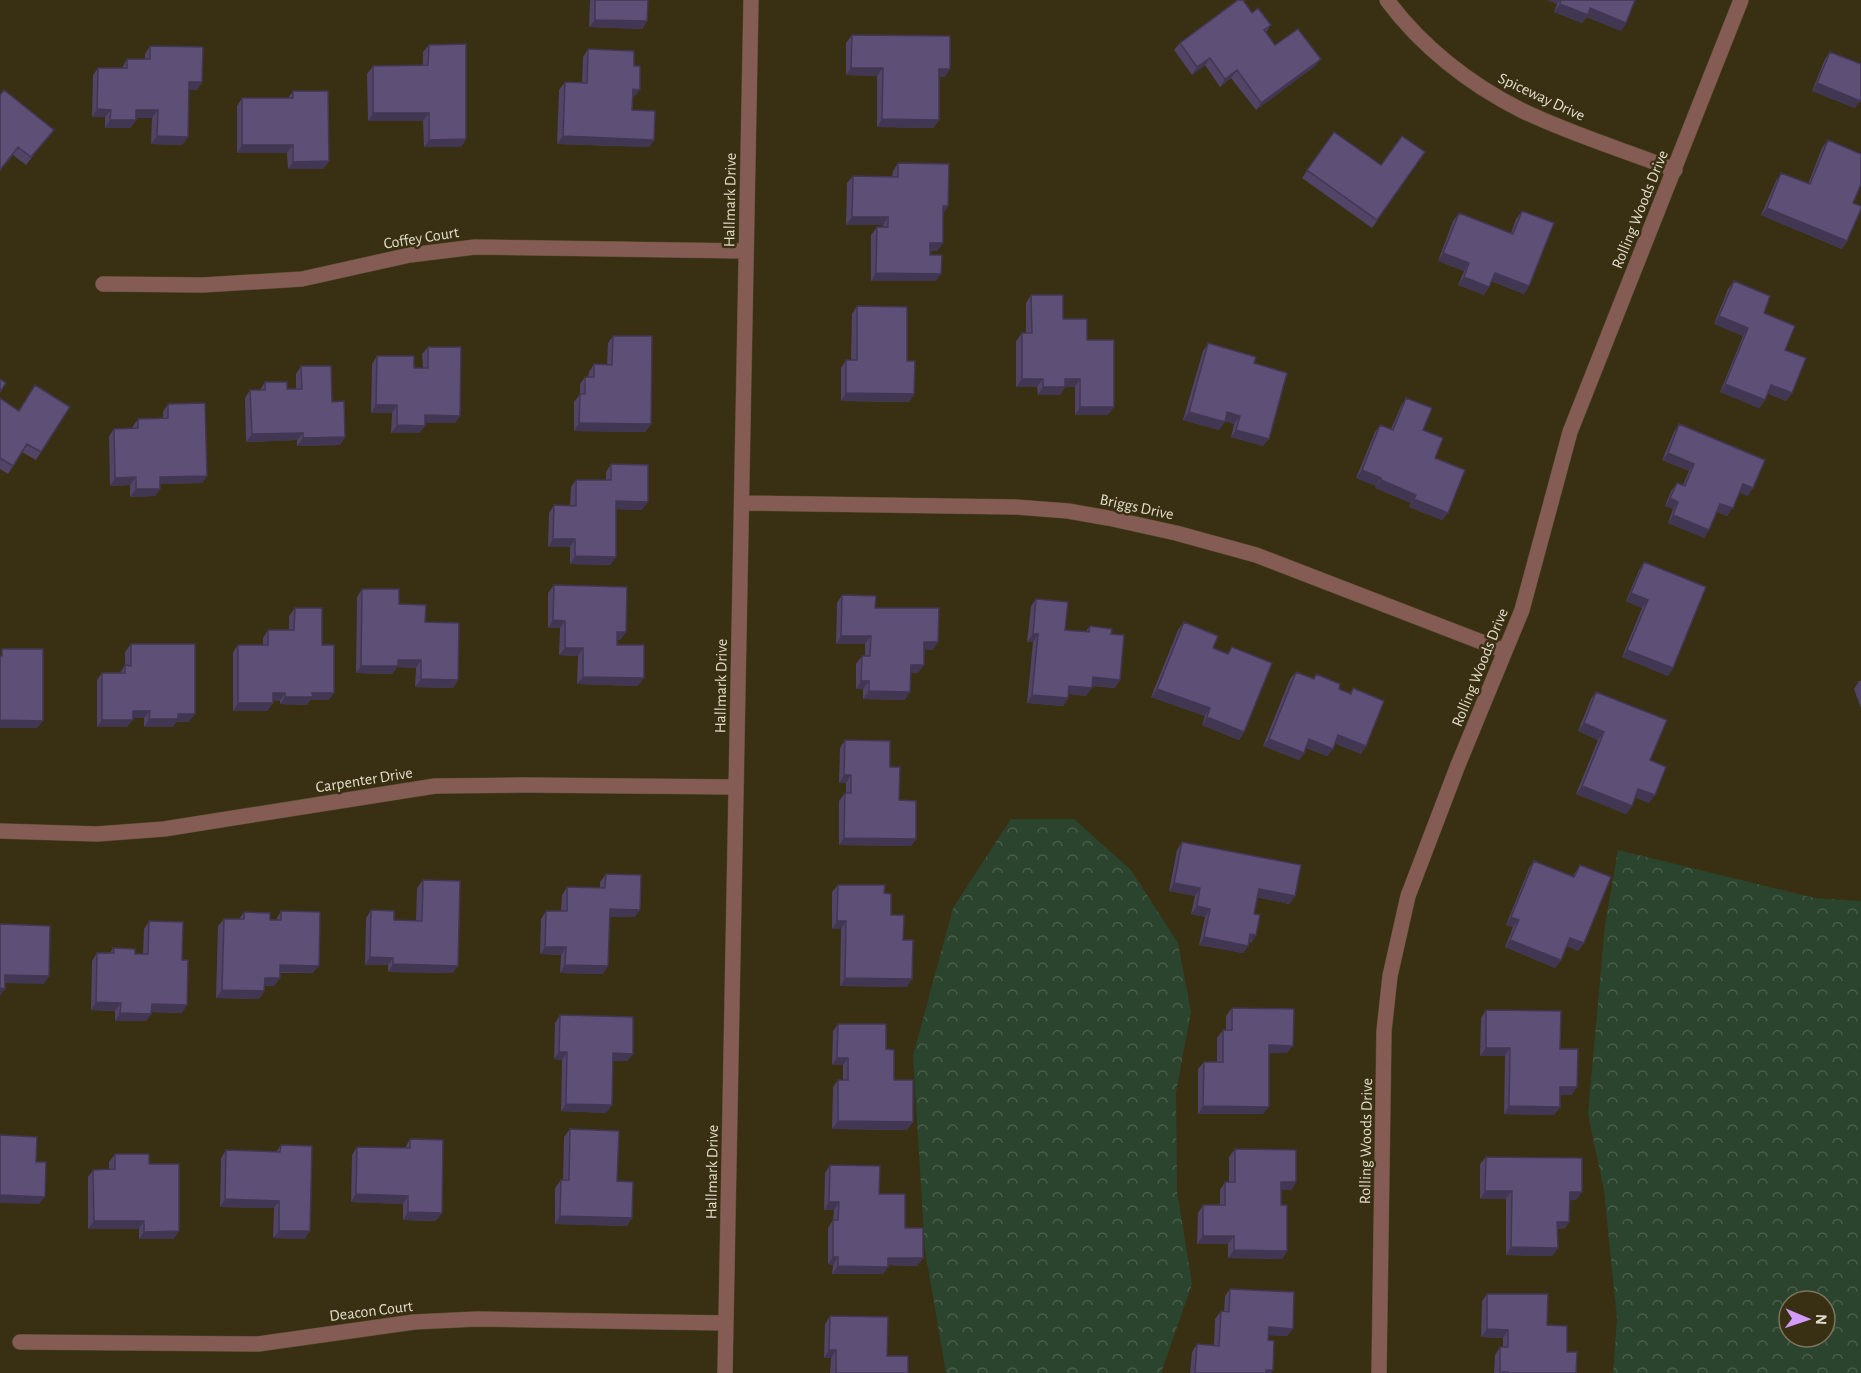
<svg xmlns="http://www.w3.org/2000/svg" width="1861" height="1373" font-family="'Alegreya Sans',sans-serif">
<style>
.forest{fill:url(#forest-crowns);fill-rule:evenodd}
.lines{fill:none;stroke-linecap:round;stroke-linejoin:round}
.street-casing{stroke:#544b2f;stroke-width:16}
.street{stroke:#855c53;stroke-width:15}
.wall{fill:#514466}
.shaded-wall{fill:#423753}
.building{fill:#5e4f77;stroke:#423753;stroke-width:1.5}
.labels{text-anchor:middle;stroke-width:5;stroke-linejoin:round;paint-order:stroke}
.street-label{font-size:16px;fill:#e1dbca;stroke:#392f12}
</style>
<defs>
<pattern id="forest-crowns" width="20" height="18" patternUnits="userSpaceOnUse" patternTransform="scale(1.5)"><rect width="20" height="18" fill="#2b442e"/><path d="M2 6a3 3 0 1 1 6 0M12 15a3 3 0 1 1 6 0" fill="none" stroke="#495e4b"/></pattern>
</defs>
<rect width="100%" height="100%" fill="#392f12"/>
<!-- forest -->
<path class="forest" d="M1011 819H1074L1131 870 1178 943 1191 1012 1176 1092 1177 1191 1192 1284 1161 1373H946L925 1250 913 1056 953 908Z
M1618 850 1815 898 1861 901V1373H1613L1617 1319 1604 1190 1588 1114 1605 925ZM1789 1301H1825V1337H1789Z"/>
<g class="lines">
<defs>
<path id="street" d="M1387 0C1421 46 1469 84 1521 110 1570 134 1624 150 1675 170
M103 284 203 285 302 279 410 255 475 247 746 251
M742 503 1015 507 1068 511 1108 518 1176 533 1256 555 1505 651
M0 831 97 834 164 829 435 786 525 785 736 787
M20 1342 258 1344 414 1322 477 1319 726 1323
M725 1373 751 0
M1379 1373 1384 1031 1390 976 1408 896 1458 765 1522 610 1570 432 1741 0"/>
</defs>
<!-- street casing -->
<use href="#street" class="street-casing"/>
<!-- street -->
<use href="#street" class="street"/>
</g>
<!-- wall -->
<path class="wall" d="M590 0H648L647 21 642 29 589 27Z
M1547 0H1635L1626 23 1621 31 1587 17 1582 23 1554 12 1557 4Z
M1252 13 1271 25 1266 32 1275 45 1321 59 1315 66 1256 110 1231 78 1220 87 1205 65 1192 75 1174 50 1180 43Z
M852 35 945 77H939V120L933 128 877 127V76L846 75V43Z
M429 45 466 139 461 147H424L423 121H368L367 74 373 66H423V52Z
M150 46 202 82 197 90H189L188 137 182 145 151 144 152 118H136V120L130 128H105V117H92L93 75 98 68H122L127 59H145V54Z
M588 49 634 66V97H633L632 110 654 140 649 147 557 144 559 90 565 82 582 83 583 57Z
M1830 52 1855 108 1812 91 1825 59Z
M293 91 329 161 323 169H288L287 153H237V106L242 98H288Z
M0 95 48 137 26 165 13 155 0 171Z
M1334 132 1381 165 1425 152 1372 228 1302 178Z
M1828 140 1847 241 1842 249 1761 215 1776 181 1781 173 1808 184 1822 148Z
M898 163 948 206 943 214V243L937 251H930L936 281H871V235L877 227H883V225H846L847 183 853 176H892L893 171Z
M1522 211 1529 286 1524 294 1491 281 1484 295 1458 285 1464 271 1438 261 1453 221 1459 213 1511 233 1516 219Z
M1734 281 1764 313 1785 350 1792 393 1786 401 1767 393 1765 400 1759 408 1720 392 1743 336 1714 324 1728 289Z
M1031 295 1087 340 1108 415H1075V387H1065L1060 395H1038L1037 387H1016V341L1022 333H1026V303Z
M857 306 907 361 914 394 909 402 841 401V368L846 360H851L852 314Z
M613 336 651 424 645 432 574 431V402L580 394V384L585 377H588L589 372 594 364 607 365 608 343Z
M1208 343 1254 363 1263 446 1231 437 1234 424 1225 421 1219 430 1183 420 1203 351Z
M428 347 460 416 455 423H425V426L419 433H391L392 413H371L372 364 377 356 414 368H423L422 354Z
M301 366 332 402 345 437 340 445 297 446V440L246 442 245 398 250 390H260L265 382 287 389H296V374Z
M0 398 41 452 36 460 22 452 8 474 0 469Z
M1406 398 1423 430 1435 458 1448 513 1442 520 1409 507 1411 503 1375 488 1376 486 1356 478 1375 432 1380 425 1391 429 1401 406Z
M168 404 207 476 202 483 160 484V489L155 496 130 497V485L110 486 109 436 114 429 133 428V426L138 419 163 418V412Z
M1679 424 1748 496 1739 492 1727 516 1717 512 1704 538 1668 523 1673 509 1665 506 1671 491 1677 483 1683 485 1689 471 1662 460 1674 432Z
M611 464 642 510 616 509V557L610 565 570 564V547H548L549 513 554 505 570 506 571 487 576 480H606V472Z
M1644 562 1673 668 1668 676 1622 657 1642 608 1626 601 1639 570Z
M554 585 626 632 620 640H617V645L638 686 577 684 578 656 559 655 560 628H548V593Z
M362 589 399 604 425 622 458 680 453 688 415 687 416 668 397 667 392 674 356 673 357 597Z
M842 595 875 608 933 650 924 649 918 673H911L905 700 863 699V689H856V664L862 656H865V644H836L837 603Z
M1036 599 1065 630 1086 631 1090 626 1111 634 1115 688 1092 686 1086 696 1069 694 1068 698 1063 706 1027 703 1033 642H1027L1031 606Z
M295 608 322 645 329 700H310L307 705 280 704V701L273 700V703L267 711H233V652L238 645H263V638L268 630H289V616Z
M1184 622 1213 648 1227 654 1232 647 1244 732 1239 740 1202 725 1205 716 1151 697 1178 630Z
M131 644 189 722H176L173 727H144V718H133L127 727H97V680L102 673H120L125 665V652Z
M1296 672 1313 679 1316 674 1339 689 1350 694 1353 688 1366 746 1361 754 1334 743 1333 749 1327 756 1306 748 1304 753 1299 760 1263 746 1290 679Z
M1859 681H1861V708L1854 689Z
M1596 692 1650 760 1649 803 1635 797 1632 806 1626 814 1576 794 1598 740 1578 731 1591 699Z
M845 740 890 767 899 800 916 839 911 846 839 845V801L845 793H846V783H839L840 748Z
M1182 842 1290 904 1257 897 1254 914 1256 935 1251 943H1249L1248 946 1243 953 1199 945 1205 917 1191 914 1195 896 1169 891 1177 850Z
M1534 861 1572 877 1580 865 1584 943 1578 951 1567 946 1561 960 1555 968 1505 947 1513 927 1506 925 1529 868Z
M606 874 635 917H610L603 974 560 973 561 955 540 954 541 919 546 911H561L562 895 567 887 600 888V882Z
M423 880 453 973 388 972V965H365L366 918 371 910 394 920 416 921 417 888Z
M838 885 884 893 891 915 903 940 907 987 840 986 841 929H832V892Z
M281 911 313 973H280V978L274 986H265L264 991 259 999 216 998 218 926 224 919H239L244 912 270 920H276Z
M149 921 182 1013 151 1012V1014L146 1021H115V1011L91 1010 92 961 97 953H110L113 948 135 954H143L144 929Z
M1232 1008 1287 1053H1269L1263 1114H1198V1069L1204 1062H1217V1038L1223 1030H1226V1016Z
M1486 1010 1560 1049 1572 1095H1560V1107L1554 1115 1504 1114 1505 1056H1480L1481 1018Z
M560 1015 633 1054 627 1061H613L606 1113 561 1111 562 1060 554 1059 555 1023Z
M838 1024 886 1049 907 1130 832 1129 833 1087 838 1080H843V1065H832L833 1031Z
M570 1129 617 1181 632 1218 627 1226 555 1224V1188L561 1180H563L564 1137Z
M410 1139 436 1221 403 1220V1204L351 1202 352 1155 357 1147 405 1148Z
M281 1145 305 1239 273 1238 274 1208 220 1207 221 1158 226 1150 276 1152Z
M1235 1149 1296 1182 1291 1190H1281V1205L1287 1251 1282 1259 1228 1258V1244H1197L1198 1213 1203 1205H1220V1190L1225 1182H1229V1157Z
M115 1154 149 1164 174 1239H139V1229H88V1177L93 1170 109 1169V1162Z
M1486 1157 1576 1200H1570L1569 1222 1564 1229H1557L1558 1248 1552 1256 1506 1255V1199H1480V1164Z
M830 1165 879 1194 905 1228 923 1258 917 1266 888 1265 883 1274H832L833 1265 828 1264V1228L833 1220 834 1210H824L825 1173Z
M1230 1289 1293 1329 1287 1336 1268 1335 1271 1373H1190L1192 1352 1197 1344 1214 1345 1215 1319 1221 1311 1224 1312 1225 1296Z
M1487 1294 1547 1325 1567 1352 1576 1373H1494L1495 1355 1500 1347H1503V1338L1481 1337 1482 1301Z
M830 1316 887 1356 908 1373H830L831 1358H824L825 1324Z"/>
<!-- shaded-wall -->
<path class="shaded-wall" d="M1547 0H1560L1557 4Z
M1560 4 1590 8 1626 23 1621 31 1587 17 1582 23 1554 12Z
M595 20 647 21 642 29 589 27Z
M1210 58 1205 65 1192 75 1197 67Z
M1321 59 1315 66 1256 110 1261 103Z
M851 68H883L877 76 846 75Z
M939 69H950L945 77H934Z
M1237 70 1231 78 1220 87 1225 79Z
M189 82H202L197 90H184Z
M1817 83 1860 101 1855 108 1812 91Z
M633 89 640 90 634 97H628Z
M97 109 111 110 105 117H92Z
M136 110H158L152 118H131Z
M373 113H429L423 121H368Z
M882 119 939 120 933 128 877 127Z
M110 120H136L130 128H105Z
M157 136 188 137 182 145 151 144Z
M563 136 654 140 649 147 557 144Z
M466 139 461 147H424L429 140Z
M242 145H293L287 153H237Z
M329 161 323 169H288L293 162Z
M943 206H948L943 214Z
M1767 208 1847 241 1842 249 1761 215Z
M852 217H888L883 225H846Z
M930 243H943L937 251H924Z
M1443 253 1469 263 1464 271 1438 261Z
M876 273 941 274 936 281H871Z
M1495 273 1529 286 1524 294 1489 280Z
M1464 277 1489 287 1484 295 1458 285Z
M1719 316 1748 328 1743 336 1714 324Z
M1022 379H1043L1037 387H1016Z
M1065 379H1080L1075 387H1065L1060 395H1038L1043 387Z
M1725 384 1765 400 1759 408 1720 392Z
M1771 385 1792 393 1786 401 1765 392Z
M846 393 914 394 909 402 841 401Z
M376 405H397L392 413H371Z
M1080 407H1114L1108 415H1075Z
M1189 412 1225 422 1219 430 1183 420Z
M1227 412 1240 416 1234 424 1222 420Z
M425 415 460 416 455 423H420Z
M579 423 651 424 645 432 574 431Z
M397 425 425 426 419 433H391Z
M1236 430 1269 439 1263 446 1231 437Z
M303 433 297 440 246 442 252 434Z
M345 437 340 445 297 446 303 438Z
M1668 453 1694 464 1689 471 1662 460Z
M1362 470 1381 478 1376 486 1356 478Z
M207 476 202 483 155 484 160 477Z
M136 477 130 485 110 486 115 478Z
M1381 480 1416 495 1411 503 1375 488Z
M1743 484 1753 488 1748 496 1737 491Z
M136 489H160L155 496 130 497Z
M1670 498 1678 502 1673 509 1665 506Z
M1414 499 1448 513 1442 520 1409 507Z
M616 501 648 502 642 510 611 509Z
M1720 504 1733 508 1727 516 1715 511Z
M1673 515 1709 530 1704 538 1668 523Z
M553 539H575L570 547H548Z
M575 556 616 557 610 565 570 564Z
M1631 593 1648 600 1642 608 1626 601Z
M553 620 565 621 560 628H548Z
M617 632H626L620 640H612Z
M1033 634H1038L1033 642H1027Z
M841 636H871L865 644H836Z
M924 642H938L933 650 919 649Z
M565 648H583L578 656 559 655Z
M1627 650 1673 668 1668 676 1622 657Z
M398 660H421L416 668 397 667 392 674 356 673 361 666Z
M911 665H924L918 673H905Z
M583 677 644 678 638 686 577 684Z
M1093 677 1120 680 1115 688 1087 685Z
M421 679 458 680 453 688 415 687Z
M861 681H869L863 689H856Z
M1069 686 1092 688 1086 696 1064 693Z
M1157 689 1210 708 1205 716 1151 697Z
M869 691 910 692 905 700 863 699Z
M273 693H285L280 701 267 700Z
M312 693H334L329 700H310L307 705 280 704 285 697Z
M1032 695 1068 698 1063 706 1027 703Z
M238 703H273L267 711H233Z
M133 711H150L144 718H128Z
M178 714H195L189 722H176L173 727H144L149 719Z
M1207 717 1244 732 1239 740 1202 725Z
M0 720 43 721 37 728H0Z
M102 720H133L127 727H97Z
M1584 723 1604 732 1598 740 1578 731Z
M1338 735 1366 746 1361 754 1332 742Z
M1269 739 1304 753 1299 760 1263 746Z
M1309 739 1333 749 1327 756 1304 747Z
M844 775H851L846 783H839Z
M1582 786 1632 806 1626 814 1576 794Z
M1638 789 1655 795 1649 803 1633 797Z
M844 838 916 839 911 846 839 845Z
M1174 883 1200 888 1195 896 1169 891Z
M1259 889 1295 896 1290 904 1254 897Z
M1197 906 1210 909 1205 917 1191 914Z
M610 909 640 910 635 917H605Z
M1511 917 1519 920 1513 927 1506 925Z
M837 921H846L841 929H832Z
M1250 934 1256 935 1251 943 1245 942Z
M1204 937 1248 946 1243 953 1199 945Z
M1570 938 1584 943 1578 951 1564 945Z
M1510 940 1561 960 1555 968 1505 947Z
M545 947H566L561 955 540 954Z
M370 957 393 958 388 965H365Z
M393 964 458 966 453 973 388 972Z
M280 965 319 966 313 973 274 972Z
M565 965 608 966 603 974 560 973Z
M5 975 49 976 44 984 0 983Z
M265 978H280L274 986H259Z
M845 978 912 979 907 987 840 986Z
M0 988 5 989 0 996Z
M222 990 264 991 259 999 216 998Z
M96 1002 121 1003 115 1011 91 1010Z
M152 1004 187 1005 182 1013 146 1012Z
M120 1013 151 1014 146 1021H115Z
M1269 1045 1293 1046 1287 1053H1264Z
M1486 1048H1510L1505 1056H1480Z
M559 1052H567L562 1060 554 1059Z
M613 1053 633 1054 627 1061H608Z
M837 1058H848L843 1065H832Z
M1560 1087H1577L1572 1095H1555Z
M566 1104 612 1105 606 1113 561 1111Z
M1203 1106 1269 1107 1263 1114H1198Z
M1509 1106 1560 1107 1554 1115 1504 1114Z
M838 1121 913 1122 907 1130 832 1129Z
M1281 1182H1296L1291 1190H1276Z
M1485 1191H1512L1506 1199H1480Z
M1570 1192H1582L1576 1200H1564Z
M356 1194 408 1196 403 1204 351 1202Z
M0 1195 45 1197 39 1204 0 1203Z
M225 1199 279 1201 274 1208 220 1207Z
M829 1202H839L834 1210H824Z
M408 1212 442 1213 436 1221 403 1220Z
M560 1216 632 1218 627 1226 555 1224Z
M94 1221H144L139 1229H88Z
M1557 1222H1569L1564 1229H1552Z
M179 1231 174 1239H139L144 1232Z
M279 1231H310L305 1239 273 1238Z
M1203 1236H1234L1228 1244H1197Z
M1511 1247 1558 1248 1552 1256 1506 1255Z
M1234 1250 1287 1251 1282 1259 1228 1258Z
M833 1257H838L833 1265 828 1264Z
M888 1258H923L917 1266 883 1265Z
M838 1266 888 1267 883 1274H832Z
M1269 1327 1293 1329 1287 1336 1263 1335Z
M1487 1329 1508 1330 1503 1338 1481 1337Z
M829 1350H836L831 1358H824Z
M1266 1370H1273L1271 1373H1264Z"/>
<!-- building -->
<path class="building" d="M595 0H648L647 21 595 20Z
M1238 0H1243L1252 13 1258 8 1271 25 1264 30 1275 45 1298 29 1321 59 1261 103 1237 70 1225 79 1210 58 1197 67 1180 43Z
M1561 0H1635L1626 23 1590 8 1588 15 1560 4Z
M852 35 950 36V69H939V120L882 119 883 68H851Z
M466 44V139L429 140V113H373V66L428 65 429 45Z
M150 46 203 47 202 82H189L188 137 157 136 158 110H136V120H110L111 110 97 109 98 68H127V59H150Z
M588 49 634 51V66H640V90L633 89 632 110 655 111 654 140 563 136 565 82 587 83Z
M1830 52 1861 64V98L1860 101 1817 83Z
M4 90 54 130 31 157 18 147 0 170V95Z
M293 91H328L329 161 293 162V145H242V98H293Z
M1334 132 1381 165 1402 136 1425 152 1377 220 1307 170Z
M1828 140 1861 154V184L1853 203 1861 206V209L1847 241 1767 208 1781 173 1810 184Z
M898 163 949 164 948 206H943V243H930V255H942L941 274 876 273 877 227H888V217H852L853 176 898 177Z
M1522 211 1554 223 1529 286 1495 273 1489 287 1464 277 1469 263 1443 253 1459 213 1513 234Z
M1734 281 1770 296 1764 313 1795 326 1785 350 1806 358 1792 393 1771 385 1765 400 1725 384 1748 328 1719 316Z
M1031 295H1063V319H1087V340H1114V407H1080V379H1065V387H1043V379H1022V333H1032Z
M857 306 907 307V361H915L914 394 846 393V360H857Z
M613 336H652L651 424 579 423 580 394H585V377H594V364L612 365Z
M1208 343 1256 357 1254 363 1287 373 1269 439 1236 430 1240 416 1227 412 1225 422 1189 412Z
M428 347H461L460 416 425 415V426L397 425V405H376L377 356H414V368H428Z
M301 366H331L332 402 344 401 345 437 303 438V433L252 434 250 390H265V382H287V389H302Z
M0 379 6 383 0 392Z
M35 385 70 407 41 452 27 444 13 466 0 458V398L19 411Z
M1406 398 1432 408 1423 430 1443 438 1435 458 1465 470 1448 513 1414 499 1416 495 1381 480V478L1362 470 1380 425 1393 430Z
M205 403 207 476 160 477V489H136V477L115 478 114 429 138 428V419L168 418V404Z
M1679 424 1765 460 1753 488 1743 484 1733 508 1720 504 1709 530 1673 515 1678 502 1670 498 1677 483 1685 486 1694 464 1668 453Z
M611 464 648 465V502L616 501V557L575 556V539H553L554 505 576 506V480H611Z
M1644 562 1706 587 1673 668 1627 650 1648 600 1631 593Z
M554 585 627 587 626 632H617V645H644V678L583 677V648H565V621L553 620Z
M362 589H399V604L426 605 425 622 459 623 458 680 421 679V660H398V666H361Z
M842 595 876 596 875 608H939L938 642H924V665H911L910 692 869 691V681H861L862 656H870L871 636H841Z
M1036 599 1068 602 1065 630 1089 632 1090 626 1112 629 1111 634 1124 635 1120 680 1093 677 1092 688 1069 686 1068 698 1032 695 1038 634H1033Z
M295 608H322V645H334V693H312L313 697H285V693H273V703H238V645H268V630H294Z
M1184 622 1218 636 1213 648 1228 654 1232 647 1272 663 1244 732 1207 717 1210 708 1157 689Z
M131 644H195V714H178V719H149L150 711H133V720H102V673H125V665L131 666Z
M2 649H43V721L0 720V656H2Z
M1296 672 1314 679 1316 674 1340 684 1339 689 1351 694 1353 688 1384 701 1366 746 1338 735 1333 749 1309 739 1304 753 1269 739Z
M1596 692 1667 720 1650 760 1666 767 1655 795 1638 789 1632 806 1582 786 1604 732 1584 723Z
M845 740 890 741V767H900L899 800 916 801V839L844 838 845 793H851V775H844Z
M1182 842 1301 865 1295 896 1259 889 1254 914 1260 915 1256 935 1250 934 1248 946 1204 937 1210 909 1197 906 1200 888 1174 883Z
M1534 861 1574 877 1580 865 1611 877 1584 943 1570 938 1561 960 1510 940 1519 920 1511 917Z
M606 874 641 875 640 910 610 909 608 966 565 965 566 947H545L546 911H567V887L605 888Z
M423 880 460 881 458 966 393 964V958L370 957 371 910 394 911V920L422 921Z
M838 885H885L884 893 891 894V915H904L903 940H913L912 979 845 978 846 921H837Z
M281 911 320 912 319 966 280 965V978H265L264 991 222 990 224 919H244V912L270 913V920H281Z
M149 921 183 922 182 960H188L187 1005 152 1004 151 1014 120 1013 121 1003 96 1002 97 953H114L113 948 135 949V954H148Z
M0 924 50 926 49 976 5 975V989L0 988Z
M1232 1008 1294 1009 1293 1046 1269 1045V1107L1203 1106 1204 1062H1223V1030H1232Z
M1486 1010 1561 1011 1560 1049H1578L1577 1087H1560V1107L1509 1106 1510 1048H1486Z
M560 1015 633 1017V1054L613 1053 612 1105 566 1104 567 1052H559Z
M838 1024H886V1049L894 1050V1080H913V1122L838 1121V1080H848V1058H837Z
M570 1129 619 1131 617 1181 633 1182 632 1218 560 1216 561 1180H569Z
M0 1135 37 1137 36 1162H46L45 1197 0 1195Z
M410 1139 443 1140 442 1213 408 1212V1196L356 1194 357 1147 410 1148Z
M281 1145 312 1146 310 1231H279V1201L225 1199 226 1150 280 1152Z
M1235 1149 1296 1150V1182H1281V1205H1287V1251L1234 1250V1236H1203V1205H1225V1182H1235Z
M115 1154H149V1164H179V1231L144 1232V1221H94L93 1170 115 1169Z
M1486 1157 1582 1158V1192H1570L1569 1222H1557L1558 1248 1511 1247 1512 1191H1485Z
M830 1165 880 1166 879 1194H905V1228H923V1258H888V1267L838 1266V1257H833V1220H838L839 1202H829Z
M1230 1289 1294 1292 1293 1329 1269 1327 1268 1340 1274 1341 1273 1370H1266V1373H1195L1197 1344 1219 1346 1221 1311 1229 1312Z
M1487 1294H1548L1547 1325 1567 1326V1352H1577L1576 1373H1508V1372H1500V1347H1508V1330L1487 1329Z
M830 1316 888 1317 887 1356H908V1373H836V1350H829Z"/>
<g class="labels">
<!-- street labels -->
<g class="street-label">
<text transform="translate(1542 96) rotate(25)" y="6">Spiceway Drive</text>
<text transform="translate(729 200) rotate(-89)" y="6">Hallmark Drive</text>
<text transform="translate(1639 209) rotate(-68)" y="6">Rolling Woods Drive</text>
<text transform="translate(421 237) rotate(-9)" y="6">Coffey Court</text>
<text transform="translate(1137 506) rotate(12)" y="6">Briggs Drive</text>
<text transform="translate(1479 667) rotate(-68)" y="6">Rolling Woods Drive</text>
<text transform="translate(720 686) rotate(-89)" y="6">Hallmark Drive</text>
<text transform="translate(364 779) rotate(-9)" y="6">Carpenter Drive</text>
<text transform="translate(1365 1141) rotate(-89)" y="6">Rolling Woods Drive</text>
<text transform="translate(711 1172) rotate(-89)" y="6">Hallmark Drive</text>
<text transform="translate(371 1310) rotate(-7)" y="6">Deacon Court</text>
</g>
</g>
<!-- north arrow -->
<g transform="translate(1807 1319) rotate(92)"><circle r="28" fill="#392f12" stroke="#7c745c" stroke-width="1.5"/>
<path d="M0-4.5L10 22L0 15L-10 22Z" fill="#d39cfc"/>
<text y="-9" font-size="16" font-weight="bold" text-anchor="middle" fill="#e1dbca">N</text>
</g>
</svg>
